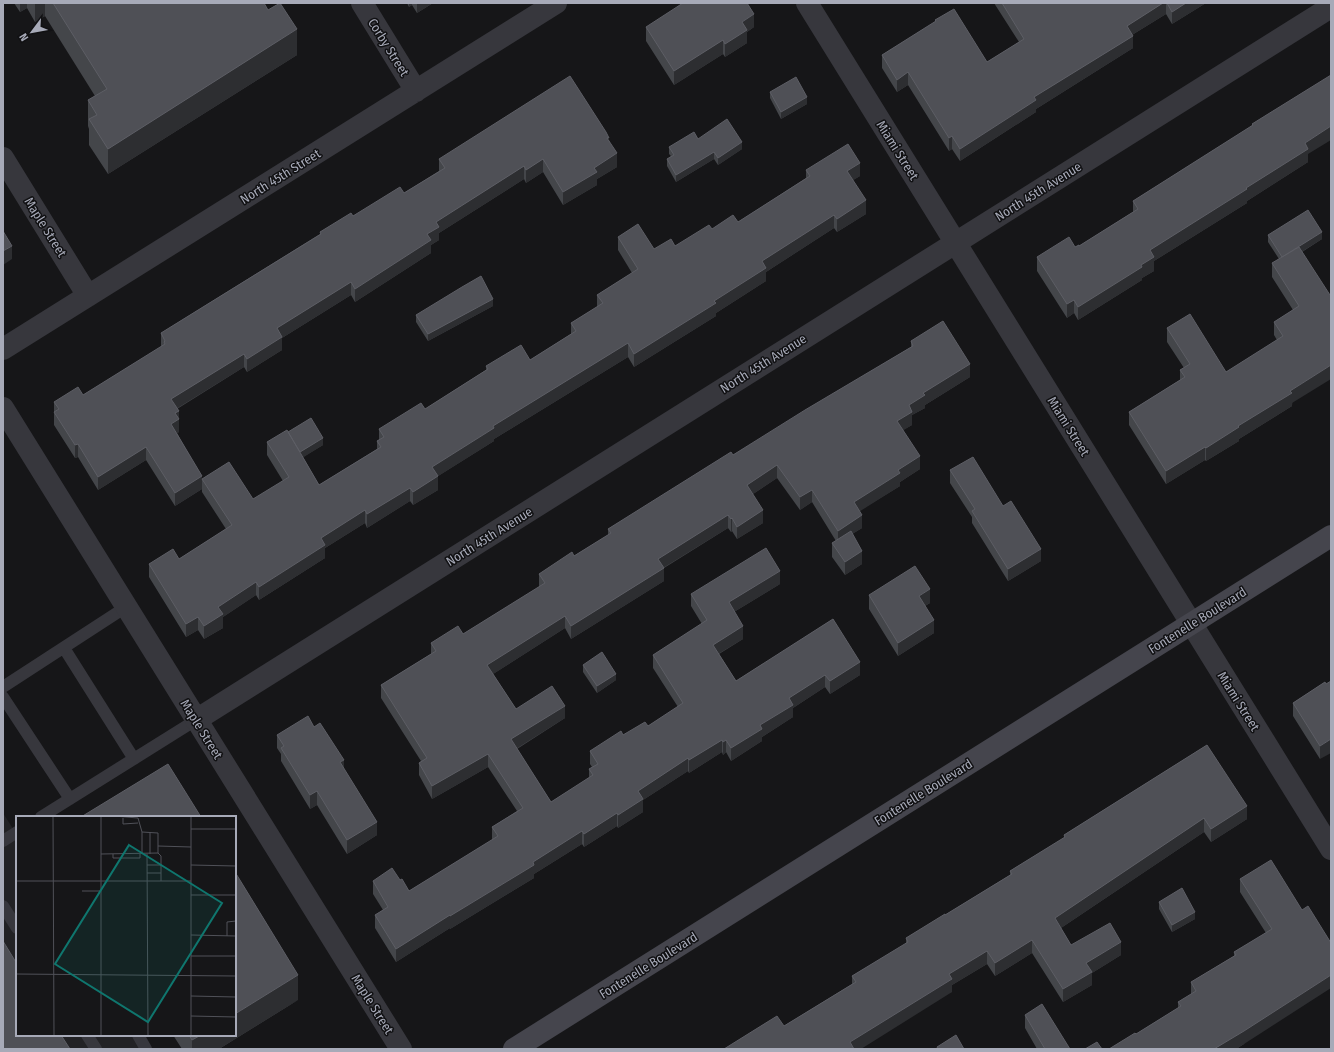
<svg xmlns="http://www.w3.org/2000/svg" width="1334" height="1052" font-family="'Fira Sans Condensed',sans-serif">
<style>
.built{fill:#222225}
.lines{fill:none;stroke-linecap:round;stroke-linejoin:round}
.lane{stroke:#37373d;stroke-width:12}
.street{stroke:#37373d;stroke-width:22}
.secondary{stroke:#45454d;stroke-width:22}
.wall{fill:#44464a}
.shaded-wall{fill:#2d2e31}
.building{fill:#4f5056;stroke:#5d5e65}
.labels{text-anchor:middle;stroke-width:3;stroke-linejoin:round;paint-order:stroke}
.street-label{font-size:13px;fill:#a7aab8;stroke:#111113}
.inset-road{fill:none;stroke:#505158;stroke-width:1}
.view{fill:#0f766e;fill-opacity:0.15;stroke:#0f766e;stroke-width:2}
.inset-edge{fill:none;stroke:#a7aab8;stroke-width:2}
</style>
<rect width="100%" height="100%" fill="#161618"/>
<!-- built -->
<path class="built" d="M3 813 17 835V1035H143L152 1049H3Z"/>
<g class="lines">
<!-- lane -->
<path class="lane" d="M64 648 134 759
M3 687 126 607
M3 697 70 799
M41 817 196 720
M3 841 17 832
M3 906 17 928
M87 1035 96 1049
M138 1035 146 1049"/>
<!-- street -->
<path class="street" d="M362 3 416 91
M807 3 1331 849
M3 158 88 296
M3 349 556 3
M3 408 401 1049
M196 720 1331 7"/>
<!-- secondary -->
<path class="secondary" d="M514 1049 1331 536"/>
</g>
<!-- wall -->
<path class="wall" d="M14 3H242L297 55 108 174 89 145V129L88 126V100L95 96 45 16 35 22 27 8 20 12Z
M407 3H433L417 13 412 5 409 7Z
M994 3H1206L1172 24 1166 14 1132 35 1133 48 1036 109V112L960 161 952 149 949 151 908 85 897 92 882 68V55L935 22V20L987 62 1019 42Z
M646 27H754L747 32V43L725 57 723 54 674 85 646 41Z
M770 92 807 104 781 119 770 98Z
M1252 124 1308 154V162L1247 201V203L1154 261V271L1142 278V280L1078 320 1074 313 1067 318 1037 271V257L1079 246 1133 212V201L1252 126Z
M698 139 742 149 718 165 714 159 676 182 667 166V159L671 156 669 154V147Z
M609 140 617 167 597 179V185L563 205 543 172 526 183 524 179 439 233V240L431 245V253L355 302 351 295 282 338V350L247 372 244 367 177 409 179 411V432L177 433 202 479 253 499 283 481 267 455V442L288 432 323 445 303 457 319 485 377 449V441L379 440V429L425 409 486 370V366L530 360 571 334V323L597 307V295L632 273 618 250V237L654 249 675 246 712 229 738 222 806 178V170L860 176 853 180 866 214 837 232 834 228 766 272V281L716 313V316L634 367 628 357 494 439V441L438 476V490L413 505 410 501 367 528 365 523 325 548V558L259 600 256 595 223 617V628L204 639 198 630 186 637 149 577V564L179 559 226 529 202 492V489L175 506 146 460 98 490 78 457 75 458 54 425V402L83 395 161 347V333L320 234V232L353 216 404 193 439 171V159Z
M1268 235 1322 239 1302 252 1292 406 1239 439V441L1206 461 1205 460 1166 484 1129 425V412L1180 380V370L1184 368 1167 342V328L1226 372 1277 340 1274 335V322L1293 310 1272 277V263L1279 259 1268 242Z
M493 306 428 341 416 322V315Z
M911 341 970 377 925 405V408L912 415V425L903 430 920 469 900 482V486L859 511 862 528 852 534 862 564 845 575 832 557V543L836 541 812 502 800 510 777 478 753 494 763 523 737 539 732 531 731 532 728 528 664 568V581L571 639 565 628 493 674 516 709 565 718 517 749 551 802 589 778V769L592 767 590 764V751L623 735 648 726 678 707 653 668V655L702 624 691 606V594L780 584 734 612 743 639 719 654 736 681 833 619 860 675 830 694 825 687 793 708V717L762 737V741L731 761 726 752 723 755 722 752 689 773 688 771 643 800V812L618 828 617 826 584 847 582 844 534 874V878L450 929V928L396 962 375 928V915L383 910 373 894V881L400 880 409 891 492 840V827L517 811 488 767 432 799 419 775V763L421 761 381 698V685L431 654V643L463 634 539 587V574L574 556 608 535V529L733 455 911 347Z
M950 470 1041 561 1008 581 972 523V517L950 483Z
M869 595 930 603 925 606 934 633 898 656 869 609Z
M583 665 616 680 597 693 583 672Z
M1325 682 1320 759 1293 716V703Z
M314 727 344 769 377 835 347 854 317 805 310 809 281 761V754L277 748V735Z
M1207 745 1247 819 1211 842 1204 832 1061 928 1071 945 1121 955 1092 973V985L1063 1002 1032 953 995 976 987 964 952 985V992L784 1026 852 984V976L906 944V938L945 915 1010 875V871L1064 838V835Z
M1240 879 1302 910 1244 1044 1236 1049H1109L1136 1034 1178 1008V1002L1191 995V982L1234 956V952L1266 933 1240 892Z
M1159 902 1195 919 1172 932 1159 909Z
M298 1000 219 1049H182L173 1035H235Z
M1025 1015 1070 1049H1037L1025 1028Z"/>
<!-- shaded-wall -->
<path class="shaded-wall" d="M20 3H27V8L20 12Z
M35 3H45V16L35 22Z
M409 3H412V5L409 7Z
M417 3H433L417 13Z
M1163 3H1166V14L1127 38V26Z
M1186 3H1206L1172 24V12Z
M754 14V27L747 32V43L725 57V44L742 22Z
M297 29V55L108 174V149Z
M1133 36V48L1036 109V112L960 161V149L1034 97Z
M723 40V54L674 85V71Z
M908 72V85L897 92V80Z
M807 97V104L781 119V112Z
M1331 126V140L1308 154V162L1247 201V203L1154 261V271L1142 278V280L1078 320V307L1150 250 1246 188 1305 143Z
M952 136V149L949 151V138Z
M742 142V149L718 165V158Z
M714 152V159L676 182V175Z
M617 153V167L597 179V185L563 205V192L594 168Z
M543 159V172L526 183V170Z
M860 163V176L847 184V171Z
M524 166V179L439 233V240L431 245V253L355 302V289L427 234 436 222Z
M866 200V214L837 232V219Z
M834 215V228L766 272V281L716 313V316L634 367V354L714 301 762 261Z
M1322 232V239L1282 264V257Z
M12 246V259L3 265V251Z
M351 282V295L282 338V350L247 372V359L277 328Z
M493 299V306L428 341V334Z
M1074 300V313L1067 318V304Z
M628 343V357L494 439V441L432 480V467L493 426Z
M244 354V367L171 412V399Z
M970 364V377L925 405V408L912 415V425L897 434V421L909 405 923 393Z
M1331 365V379L1292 403V406L1239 439V441L1206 461V448L1290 391Z
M179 411V432L171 437V424L175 413Z
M323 438V445L299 460V453Z
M78 444V457L75 458V445Z
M146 447V460L98 490V477Z
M1205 447V460L1166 484V471Z
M920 456V469L900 482V486L854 515V502L898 470Z
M777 465V478L747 498V485Z
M202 476V489L175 506V493Z
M438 476V490L413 505V492Z
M410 488V501L367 528V514Z
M812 490V502L800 510V497Z
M365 510V523L325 548V558L259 600V587L321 538Z
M763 510V523L737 539V527Z
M728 515V528L658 571V559Z
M862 515V528L838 543V531Z
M732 518V531L731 532V519Z
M1041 549V561L1008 581V569Z
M862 551V564L845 575V562Z
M664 568V581L571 639V626Z
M780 571V584L729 615V602Z
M256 582V595L223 617V628L204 639V626L218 607Z
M930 589V603L919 609V596Z
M565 616V628L487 678V665Z
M198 617V630L186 637V624Z
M934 620V633L898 656V643Z
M743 626V639L713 657V645Z
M860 662V675L830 694V681Z
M616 674V680L597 693V686Z
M825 675V687L793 708V717L762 737V741L731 761V748L760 725 789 698Z
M565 706V718L511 752V739Z
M1331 739V753L1320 759V746Z
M722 740V752L689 773V760Z
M726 740V752L723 755V742Z
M488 754V767L432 799V786Z
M688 758V771L643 800V812L618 828V815L638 791Z
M344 760V773L340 762Z
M317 791V805L310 809V795Z
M1247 806V819L1211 842V829Z
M617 813V826L584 847V834Z
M1204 818V832L1055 932V918Z
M377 822V835L347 854V840Z
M582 831V844L534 874V878L450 929V916L533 862Z
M1195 912V919L1172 932V925Z
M450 915V928L396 962V949Z
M1032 940V953L995 976V963Z
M1121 942V955L1092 973V985L1063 1002V989L1086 963Z
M987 951V964L952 985V992L861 1049H850V1042L949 974Z
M298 975V1000L219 1049H192V1040L201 1035H235V1014Z
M1331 975V988L1244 1044 1236 1049H1214Z"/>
<!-- building -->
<path class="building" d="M53 3H242L243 4 244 3H264L268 10 280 3 297 29 108 149 89 119 97 115 88 100 107 89Z
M683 3H747L754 14 742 22 747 30 725 44 723 40 674 71 646 27Z
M1002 3H1163L1127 26 1133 36 1034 97 1036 100 960 149 952 136 949 138 908 72 897 80 882 55 936 21 935 20 954 9 987 62 1024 39Z
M1167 3H1186L1172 12Z
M1331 75V126L1305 143 1308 149 1246 188 1247 189 1150 250 1154 257 1141 265 1142 267 1078 307 1074 300 1067 304 1037 257 1069 237 1075 247 1079 245V246L1138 209 1133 201 1253 125 1252 124Z
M570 76 606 132 609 138H607L617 153 594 168 597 172 563 192 543 159 526 170 524 166 436 222 439 227 427 234 431 240 355 289 351 282 277 328 282 337 247 359 244 354 171 399 179 411 175 413 179 419 171 424 202 476 175 493 146 447 98 477 78 444 75 445 54 412 59 409 54 402 78 387 83 395 165 344 164 342 165 341 161 333 321 234 320 232 351 213 353 216 400 187 404 193 445 168 439 159Z
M796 77 807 97 781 112 770 92Z
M727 119 742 142 718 158 714 152 676 175 667 159 674 155 669 147 694 132 698 139Z
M848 144 860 163 847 171 866 200 837 219 834 215 762 261 766 268 714 301 716 303 634 354 628 343 493 426 494 428 432 467 438 476 413 492 410 488 367 514 365 510 321 538 325 545 259 587 256 582 218 607 223 614 204 626 198 617 186 624 149 564 173 549 179 559 232 525 202 479 229 462 253 499 289 477 267 442 287 430 319 485 381 447 377 441 384 437 379 429 421 403 425 409 488 369 486 366 521 345 530 360 576 331 571 323 603 303 597 295 638 269 618 237 638 224 654 249 671 239 675 246 709 225 712 229 733 215 738 222 810 176 806 170Z
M1308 210 1322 232 1282 257 1268 235Z
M3 231 12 246 3 251Z
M1299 247 1330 295H1331V365L1290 391 1292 393 1238 426 1239 427 1206 448 1205 447 1166 471 1129 412 1185 377 1180 370 1190 364 1167 328 1190 314 1226 372 1283 336 1274 322 1299 306 1272 263Z
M481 276 493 299 428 334 416 315 462 287Z
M943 321 970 364 923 393 925 395 909 405 912 412 897 421 920 456 898 470 900 473 854 502 862 515 838 531 812 490 800 497 777 465 747 485 763 510 737 527 732 518 731 519 728 515 658 559 664 568 571 626 565 616 487 665 516 709 552 686 565 706 511 739 551 802 593 775 589 769 598 764 590 751 621 731 623 735 645 722 648 726 683 703 653 655 707 620 691 594 766 548 780 571 729 602 743 626 713 645 736 681 833 619 860 662 830 681 825 675 789 698 793 705 760 725 762 729 731 748 726 740 723 742 722 740 689 760 688 758 638 791 643 799 618 815 617 813 584 834 582 831 533 862 534 865 450 916V915L396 949 375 915 388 907 373 881 392 868 400 880 402 879 409 891 498 836 492 827 523 808 488 754 432 786 419 763 427 758 381 685 436 651 431 643 458 626 463 634 545 583 539 574 572 552 574 556 611 533 608 529 731 452 733 455 805 410 913 346 911 341Z
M311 418 323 438 300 452 288 432Z
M973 457 1003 506 1011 501 1041 549 1008 569 972 511 975 509 950 470Z
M851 531 862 551 845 562 832 543Z
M915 566 930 589 919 596 934 620 898 643 869 595Z
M602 652 616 674 597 686 583 665Z
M1331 681V739L1320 746 1293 703 1325 682 1326 684Z
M308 716 314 727 320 723 344 760 340 762 377 822 347 840 317 791 310 795 281 748 284 746 277 735Z
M1207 745 1247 806 1211 829 1204 818 1055 918 1071 945 1110 923 1121 942 1086 963 1092 972 1063 989 1032 940 995 963 987 951 949 974 952 979 850 1042 854 1049H724L777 1016 784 1026 856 982 852 976 908 942 906 938 945 914V915L1012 874 1010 871 1065 837 1064 835Z
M168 764 201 817H81Z
M1271 860 1302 910 1308 906 1331 943V975L1244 1031 1214 1049H1109L1135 1033 1136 1034 1181 1006 1178 1002 1196 991 1191 982 1236 955 1234 952 1272 929 1240 879Z
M235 872 298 975 235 1014Z
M1182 888 1195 912 1172 925 1159 902Z
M3 941 17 964V1035H61L70 1049H3Z
M1042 1004 1070 1049H1045L1025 1015Z
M189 1035H201L192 1040Z
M956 1035 964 1049H938L937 1047Z
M1097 1042 1102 1049H1085Z"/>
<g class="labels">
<!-- street labels -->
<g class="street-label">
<text transform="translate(389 47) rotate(58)" y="5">Corby Street</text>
<text transform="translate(898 150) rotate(58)" y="5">Miami Street</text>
<text transform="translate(280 176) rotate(-32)" y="5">North 45th Street</text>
<text transform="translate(1038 191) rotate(-32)" y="5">North 45th Avenue</text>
<text transform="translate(46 227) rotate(58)" y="5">Maple Street</text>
<text transform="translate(763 363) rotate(-32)" y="5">North 45th Avenue</text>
<text transform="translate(1069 426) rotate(58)" y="5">Miami Street</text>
<text transform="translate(489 536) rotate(-32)" y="5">North 45th Avenue</text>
<text transform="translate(1197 620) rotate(-32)" y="5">Fontenelle Boulevard</text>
<text transform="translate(1239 701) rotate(58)" y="5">Miami Street</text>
<text transform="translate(202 729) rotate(58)" y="5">Maple Street</text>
<text transform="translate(923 792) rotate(-32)" y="5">Fontenelle Boulevard</text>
<text transform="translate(648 965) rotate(-32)" y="5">Fontenelle Boulevard</text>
<text transform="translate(373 1004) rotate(58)" y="5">Maple Street</text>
</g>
</g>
<!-- overview -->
<g transform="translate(16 816)">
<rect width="220" height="220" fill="#161618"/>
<path class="inset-road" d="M37 0 38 220M85 0V220M98 0 122 2 126 16V38M175 0V220M107 2V8L122 7M175 13H220M142 30 175 31M142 37 145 40V65M85 38 142 37V17L126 16M97 38V42H124V38M131 38 132 220M134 38V16M131 49H145M175 49 220 50M131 57H145M0 65H175M66 75H85M175 79H220M175 119 220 120M211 120V106L220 105M175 140H220M0 158 220 160M175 180 220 181M175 200 220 201"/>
<path class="view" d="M113 29 206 87 132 206 39 148Z"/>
<rect width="220" height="220" class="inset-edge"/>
</g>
<!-- border -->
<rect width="1334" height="1052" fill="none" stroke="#a7aab8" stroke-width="8"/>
<!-- north arrow -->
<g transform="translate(32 32) rotate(238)" stroke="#111113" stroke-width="3" paint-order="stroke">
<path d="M0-3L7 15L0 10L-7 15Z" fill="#a7aab8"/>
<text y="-6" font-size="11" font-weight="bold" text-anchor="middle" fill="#a7aab8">N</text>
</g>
</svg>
